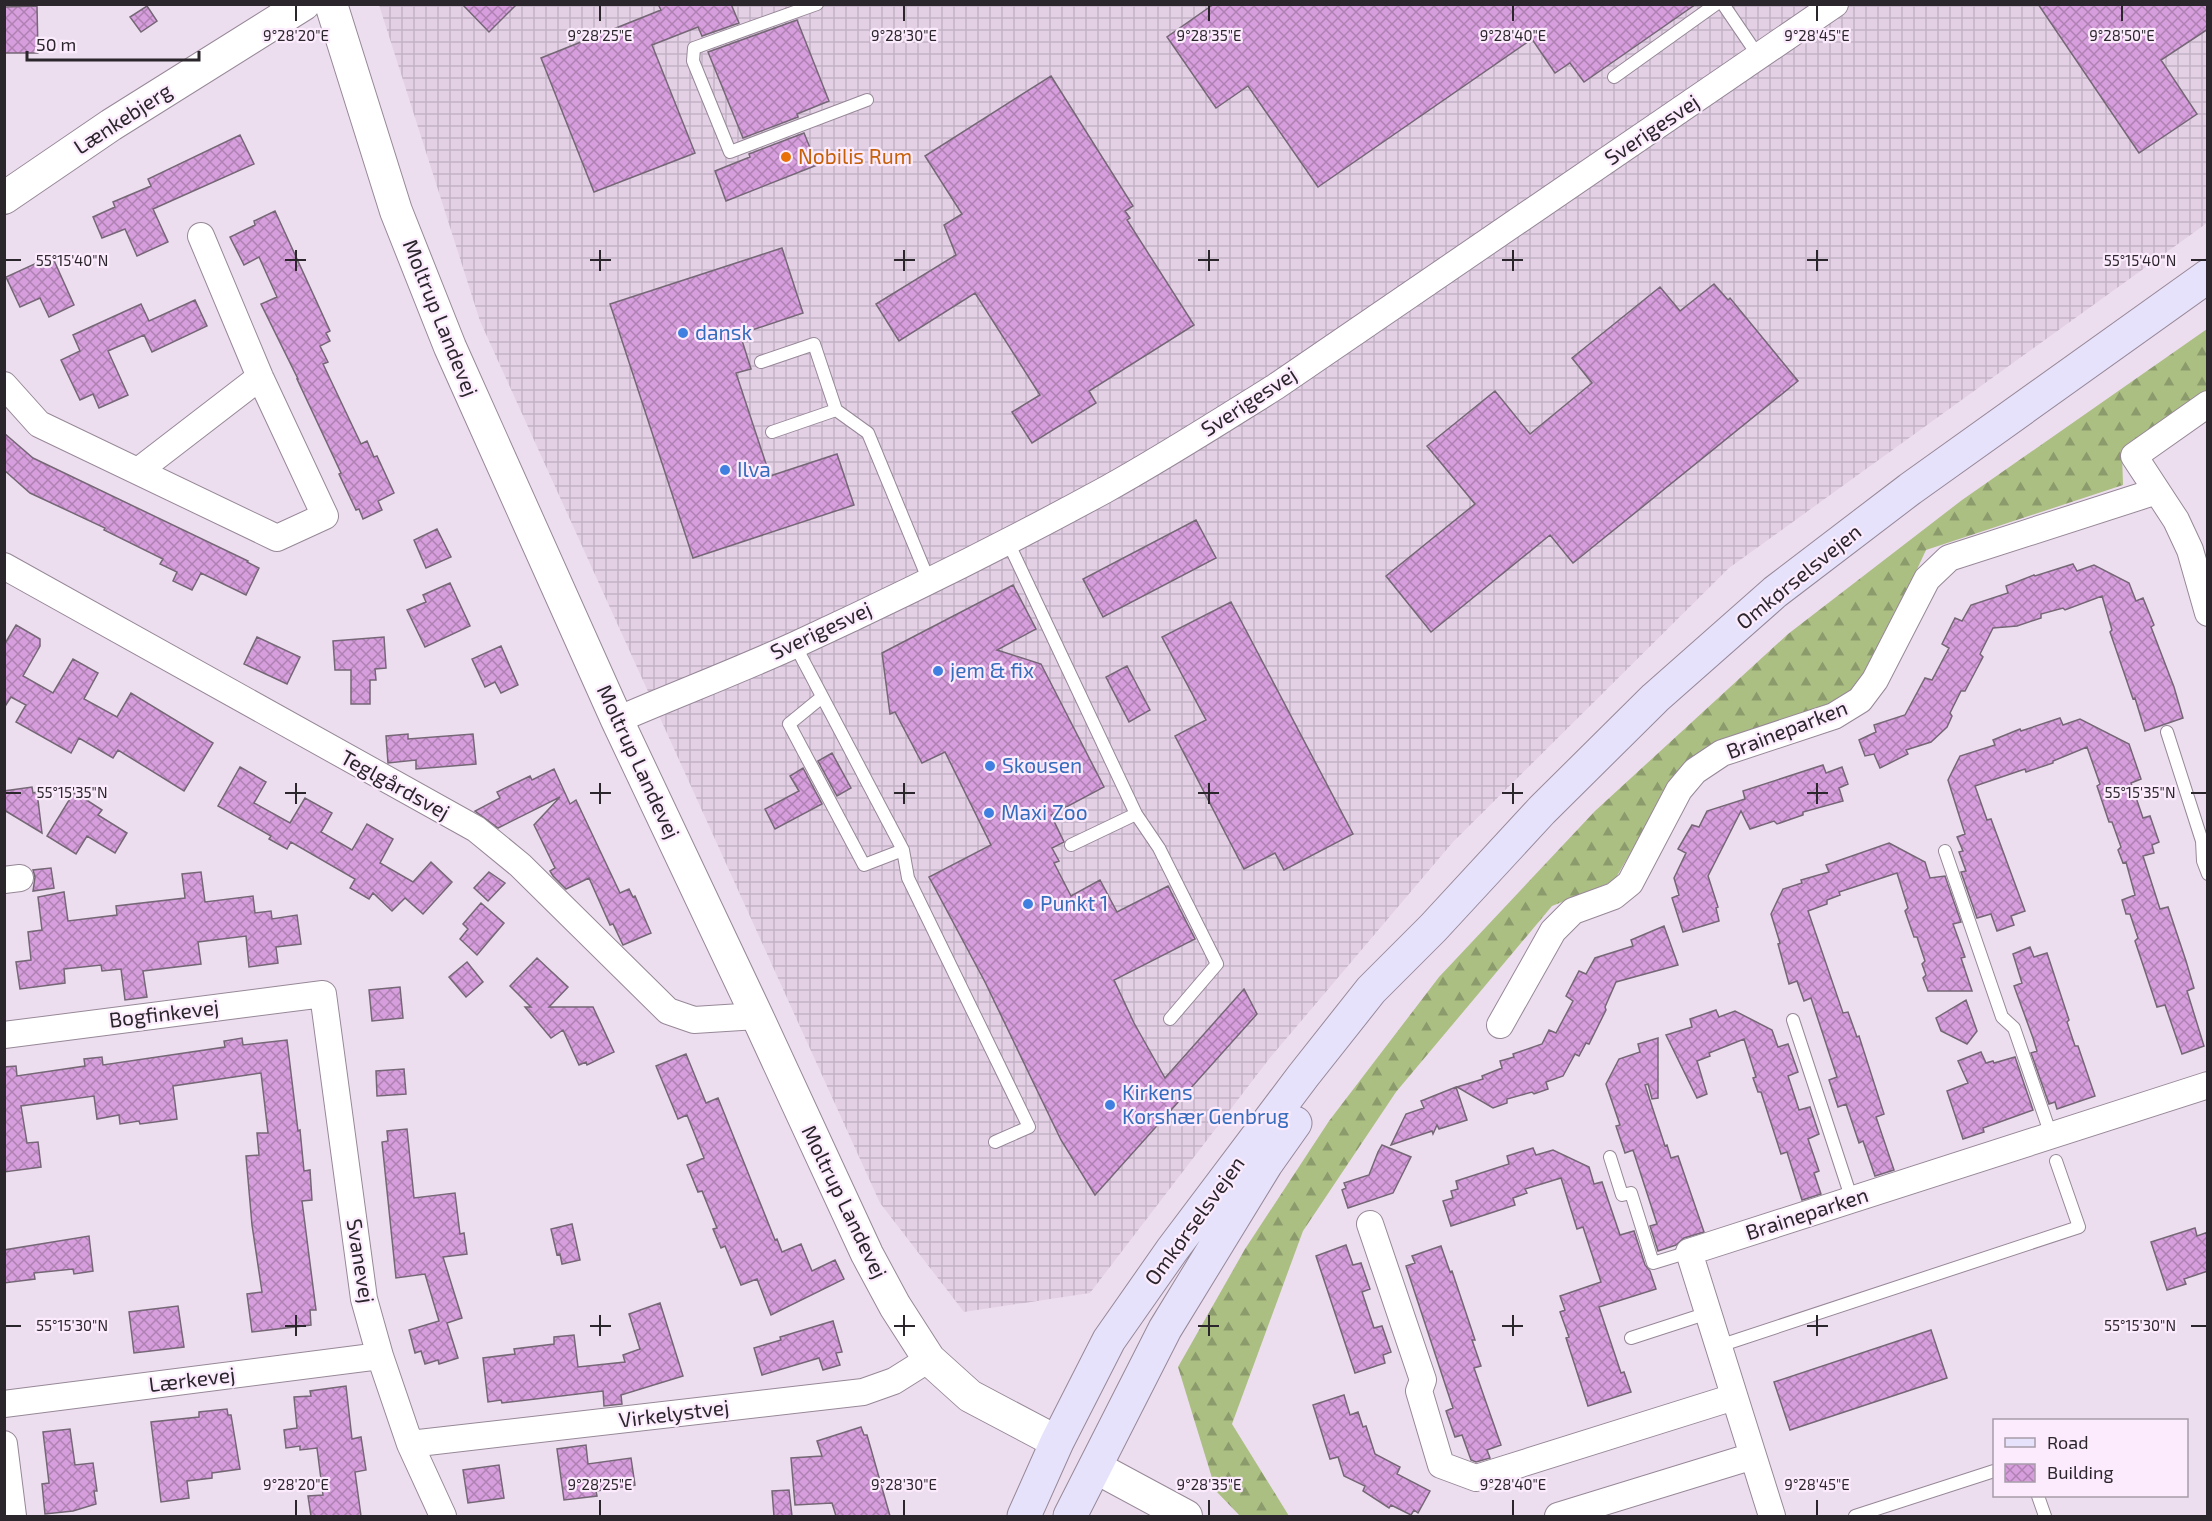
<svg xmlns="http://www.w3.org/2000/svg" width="2212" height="1521" font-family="'Exo 2',sans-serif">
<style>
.industrial{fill:url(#industrial-grid)}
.forest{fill:url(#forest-firs)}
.building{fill:url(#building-cross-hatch);stroke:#756776;stroke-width:1.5}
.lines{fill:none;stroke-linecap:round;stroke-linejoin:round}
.service-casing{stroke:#978898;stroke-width:14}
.minor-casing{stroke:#978898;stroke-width:28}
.tertiary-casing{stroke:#978898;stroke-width:34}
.secondary-casing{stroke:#978898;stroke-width:35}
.service{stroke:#fff;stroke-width:12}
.minor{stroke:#fff;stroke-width:26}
.tertiary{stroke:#fff;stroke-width:32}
.secondary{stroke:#e6e2fb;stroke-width:33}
.ticks{fill:none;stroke:#2b252c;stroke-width:2}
.food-dot{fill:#e8710a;stroke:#fbebfc;stroke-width:2}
.shop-dot{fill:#3f7fe0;stroke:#fbebfc;stroke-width:2}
.labels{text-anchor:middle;stroke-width:4.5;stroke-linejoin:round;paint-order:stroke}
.street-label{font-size:21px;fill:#2b252c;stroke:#fbebfc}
.food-label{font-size:21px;fill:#c56008;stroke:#fbebfc;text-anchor:start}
.shop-label{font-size:21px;fill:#366cbe;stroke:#fbebfc;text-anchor:start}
.ticks-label{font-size:15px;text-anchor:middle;fill:#2b252c;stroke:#fbebfc;stroke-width:4.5;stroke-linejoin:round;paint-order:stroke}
</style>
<defs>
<pattern id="industrial-grid" width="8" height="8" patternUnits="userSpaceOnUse" patternTransform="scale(1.5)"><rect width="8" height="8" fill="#e3d0e5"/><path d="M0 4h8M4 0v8" fill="none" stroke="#c3b2c5"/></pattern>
<pattern id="forest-firs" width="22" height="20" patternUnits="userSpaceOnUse" patternTransform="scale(1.5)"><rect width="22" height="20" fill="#acbf83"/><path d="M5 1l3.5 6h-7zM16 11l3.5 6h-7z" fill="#8c9b6b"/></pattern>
<pattern id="building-cross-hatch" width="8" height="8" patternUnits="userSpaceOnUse" patternTransform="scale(1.5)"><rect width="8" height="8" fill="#d79edd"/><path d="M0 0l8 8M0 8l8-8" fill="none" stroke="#af81b3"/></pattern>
</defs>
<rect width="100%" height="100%" fill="#eddeef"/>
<!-- industrial -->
<path class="industrial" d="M379 5H2207V223L1729 568 1453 842 1269 1059 1090 1293 964 1312 880 1203 480 321Z"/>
<!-- forest -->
<path class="forest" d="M2207 329V390L2122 453 2123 485 1926 550 1866 679 1835 703 1674 779 1614 881 1552 906 1396 1092 1303 1231 1232 1424 1289 1516H1240L1216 1491 1178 1367 1245 1249 1329 1121 1439 977 1595 811 1788 634 1962 500Z"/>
<!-- building -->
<path class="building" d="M462 4H517L489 32Z
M658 4H731L739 23 702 36 698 27 652 45 695 153 594 192 541 58 661 10Z
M1214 4H1696L1584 82 1570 63 1555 73 1532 39 1318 187 1248 86 1216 108 1167 37Z
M2038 4H2208V29L2161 60 2197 114 2139 153Z
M37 6 38 53H4V7Z
M147 6 157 21 141 32 130 17Z
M797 20 829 101 797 114 798 117 743 138 708 52Z
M1051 76 1133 206 1125 211 1130 218 1127 220 1194 325 1089 391 1096 403 1032 443 1012 412 1040 395 975 293 899 341 876 304 956 255 944 225 962 214 925 156Z
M804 133 817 165 726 201 715 171 750 157 749 154Z
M240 135 254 164 153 209 168 242 137 256 125 229 102 238 93 217 115 207 113 202 151 186 148 179Z
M275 211 330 331 326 333 330 341 320 346 328 362 323 364 361 444 367 441 374 457 377 456 394 493 378 501 382 510 363 519 359 509 356 510 339 474 341 473 297 379H298L261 304 277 297 259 257 244 265 230 237 255 225 254 221Z
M782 248 803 313 740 334 751 369 736 373 770 476 837 454 854 505 693 558 610 304Z
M52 256 74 305 49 317 40 298 20 307 6 277Z
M1714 284 1728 300 1730 298 1798 381 1573 563 1550 535 1431 632 1386 576 1475 504 1427 446 1495 391 1530 434 1592 383 1572 358 1660 287 1680 311Z
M195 300 207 326 152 352 144 335 108 351 128 395 99 408 93 394 80 400 61 360 80 351 73 335 141 304 149 321Z
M4 433 33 458 248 561 247 562 259 568 246 595 201 573 192 590 173 581 177 572 160 564 163 559 104 530 105 528 30 493 4 470Z
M1196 520 1216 558 1103 617 1083 579Z
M437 529 451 557 426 568 414 540Z
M2073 564 2077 571 2094 565 2129 583 2136 601 2143 598 2154 625 2151 627 2174 687 2183 718 2145 731 2135 698 2133 699 2110 632 2112 630 2102 596 2065 610 2063 608 2041 614V618L2017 626 1993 628 1980 654 1983 657 1965 691H1961L1950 713 1952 716 1947 727 1931 742 1906 750 1908 754 1880 768 1874 754 1865 756 1859 740 1876 732 1874 725 1905 715 1925 678 1932 680 1949 648 1942 644 1955 618 1962 621 1971 605 2008 593 2006 586 2034 575 2035 576Z
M450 583 470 626 425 647 407 610 426 602 423 595Z
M1013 585 1036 629 997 650 1041 664 1104 787 1051 815 1064 842 1052 848 1059 861 1054 863 1071 896 1100 880 1117 912 1168 886 1195 939 1114 980 1134 1023 1165 1078 1244 989 1257 1014 1095 1195 1061 1140 985 982 929 877 991 845 945 752 922 763 895 712 890 714 882 653Z
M1231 602 1353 834 1284 870 1275 853 1244 869 1175 736 1206 720 1162 637Z
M16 625 40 639V646L23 676 53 693 73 659 98 673 84 699 117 717 131 693 213 743 184 791 118 750 113 758 79 738 71 753 16 722 26 705 11 697 4 708V645Z
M257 637 300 657 287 684 244 664Z
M384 637 386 668 375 669 376 680H370V704H351V670H335L333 641Z
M501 646 518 685 501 693 495 682 485 687 472 659Z
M1127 666 1150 710 1129 722 1106 677Z
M2060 718 2063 725 2080 719 2129 744 2141 779 2131 783 2143 818 2150 816 2159 842 2152 845 2154 853 2143 856 2160 909 2168 907 2186 961 2194 988 2187 991 2204 1046 2182 1054 2165 1005 2157 1007 2135 941 2138 938 2130 914H2126L2122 900 2135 895 2126 862 2123 863 2118 850 2121 847 2112 822H2109L2097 786 2100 784 2087 747 2053 761V763L2026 772 2025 769 1975 786 1987 820 1991 819 2025 911 2011 916 2014 925 1997 931 1991 914 1977 918 1961 872 1966 871 1959 852 1963 851 1957 837 1965 834 1948 780 1960 756 1995 745 1993 740 2020 729 2021 731Z
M408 734V739L473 734 476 764 416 769V760L388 763 386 736Z
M832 753 851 788 837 796 818 761Z
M1823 765 1826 773 1842 767 1848 784 1839 788 1843 801 1803 812V815L1777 824 1774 821 1750 829 1741 811 1708 876 1718 907 1716 908 1719 921 1683 932 1672 898 1679 895 1674 878 1686 853 1678 849 1692 825 1699 827 1707 811 1745 799 1743 791Z
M240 767 266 782 254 803 290 823 305 798 332 813 321 832 352 850 367 824 393 839 380 863 413 882 431 862 452 882 423 914 405 898 392 911 373 893 369 899 350 888 355 879 291 842 287 849 269 839 271 836 218 806Z
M803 768 822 804 775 829 765 809 799 791 790 776Z
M554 769 570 804 576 800 620 893 629 889 633 897 635 896 651 933 623 945 613 924 610 925 589 878 566 889 553 876 550 871 555 868 534 825 560 797 498 828 475 811 500 798 497 792 530 776 532 780Z
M32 787 33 793 37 792 42 833 4 810V791Z
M74 792 102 810 98 815 127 833 115 853 87 836 76 854 47 836Z
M1889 843 1925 862 1930 878 1945 876 1961 922 1953 924 1965 957 1961 958 1972 991H1928L1923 978 1926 975 1922 964 1925 961 1917 937H1914L1905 911 1908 908 1897 873 1839 892 1840 895 1827 900V904L1808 911 1843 1013 1848 1012 1857 1037 1859 1036 1884 1114 1876 1117 1894 1170 1875 1176 1863 1141 1859 1143 1846 1104 1838 1107 1829 1080 1837 1077 1811 998 1804 1001 1797 981 1789 984 1778 944 1780 943 1771 914 1783 889 1802 883 1801 880 1829 872 1826 865Z
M51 868 54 888 33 891 35 877 33 870Z
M201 872 205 902 253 896 255 913 271 911 272 919 297 915 301 944 276 947 278 963 249 967 246 936 198 942 201 964 143 971 147 997 125 1000 121 969 102 971 101 965 64 969 65 983 20 989 16 962 31 960 28 932 42 930 38 897 64 892 68 921 117 915 116 906 185 898 182 874Z
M489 872 505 883 488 901 474 888Z
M481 903 504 923 477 955 460 939 468 929 463 924Z
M1664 926 1678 965 1616 982 1605 1007 1606 1010 1589 1044 1586 1043 1579 1056 1575 1054 1563 1076 1546 1082 1548 1089 1534 1094 1532 1092 1507 1099V1103L1493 1108 1457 1087 1483 1079 1482 1076 1502 1068 1500 1061 1514 1057 1513 1054 1542 1044 1549 1030 1556 1033 1573 1001 1566 996 1579 971 1586 974 1595 958 1633 946 1631 940Z
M2030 947 2034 957 2047 953 2069 1020 2067 1022 2075 1046H2078L2095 1096 2057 1109 2055 1102 2049 1104 2031 1053 2037 1051 2033 1038 2014 986 2022 983 2013 954Z
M537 958 568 987 549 1007H593L614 1052 587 1065 586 1062 579 1065 563 1030 551 1038 525 1007H531L510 986Z
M467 962 483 982 466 997 449 977Z
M400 987 403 1018 372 1021 369 990Z
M1966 1000 1977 1031 1967 1044 1941 1031 1936 1018Z
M1716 1010 1719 1017 1735 1011 1772 1030 1778 1047 1788 1044 1798 1072 1788 1076 1799 1110 1810 1107 1819 1134 1808 1139 1819 1171 1814 1173 1821 1194 1802 1200 1787 1152 1781 1154 1761 1092H1758L1753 1078 1756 1077 1744 1039 1709 1053 1710 1056 1697 1061 1707 1094 1697 1098 1666 1035 1692 1027 1690 1019Z
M242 1038 243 1045 287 1040 298 1131 300 1130 304 1171 310 1170 312 1200 302 1201 316 1310H310L311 1325 252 1332 247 1294 262 1292 252 1225 246 1156 259 1155 257 1133H268L261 1073 173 1086 177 1119 140 1124 139 1121 120 1124 119 1115 97 1119 94 1096 21 1106 27 1143 38 1142 41 1167 4 1172V1067L16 1066 17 1076 85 1066 84 1059 102 1057 103 1065 225 1047 224 1041Z
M1658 1038V1098L1652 1099 1648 1084 1645 1085 1665 1146 1667 1145 1671 1158 1678 1156 1704 1232 1684 1238 1676 1245 1658 1251 1650 1226 1657 1224 1633 1150 1625 1153 1616 1126 1620 1125 1606 1084 1619 1059 1640 1052 1638 1044Z
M1981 1052 1986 1063 1993 1061 1994 1063 2015 1057 2033 1110 1983 1128 1984 1132 1963 1139 1947 1091 1968 1083 1958 1061Z
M686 1054 706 1103 718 1098 775 1240 777 1239 782 1252 801 1244 812 1271 835 1260 844 1279 771 1315 757 1279 741 1285 725 1246 721 1248 713 1229 717 1228 702 1191 698 1192 687 1165 704 1158 687 1115 678 1119 656 1066Z
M404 1069 406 1094 377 1096 376 1071Z
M1456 1087 1467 1120 1439 1129 1437 1125 1433 1134 1432 1131 1391 1145 1406 1114 1424 1108 1421 1101Z
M407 1129 414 1198 455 1193 460 1234 464 1233 467 1254 443 1257 462 1318 447 1323 458 1358 439 1364 438 1360 425 1364 421 1351 415 1353 409 1330 439 1321 425 1274 396 1278 382 1142 388 1141 387 1131Z
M1382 1145 1411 1157 1393 1193 1348 1208 1342 1190 1346 1188 1344 1183 1369 1175 1378 1152Z
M1533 1148 1536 1155 1553 1150 1589 1167 1594 1184 1602 1182 1620 1235 1634 1231 1645 1265 1650 1271 1656 1289 1599 1307 1621 1373 1624 1372 1631 1392 1588 1406 1566 1338 1569 1337 1560 1312 1565 1310 1560 1296 1601 1282 1583 1227 1577 1229 1561 1178 1525 1189 1527 1193 1513 1198 1515 1205 1451 1226 1443 1201 1453 1198 1451 1191 1458 1189 1456 1181 1509 1164 1507 1156Z
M572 1224 580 1260 562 1264 560 1254 557 1255 551 1229Z
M2195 1228 2197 1236 2208 1232V1271L2184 1279 2186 1284 2167 1290 2151 1242Z
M89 1236 93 1271 74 1274 73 1269 34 1273 35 1279 4 1283V1250Z
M1346 1245 1353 1265 1361 1263 1370 1289 1362 1292 1374 1328 1382 1326 1391 1352 1383 1355 1385 1363 1355 1373 1316 1256Z
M1441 1246 1450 1272 1452 1271 1475 1340H1472L1481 1366 1474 1368 1501 1445 1487 1450 1490 1458 1476 1462 1471 1460 1462 1435 1455 1437 1446 1411 1453 1408 1406 1266 1415 1263 1412 1256Z
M660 1303 683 1376 621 1395 622 1404 604 1406 603 1391 502 1403 501 1400 488 1402 483 1358 515 1354 514 1349 554 1344V1337L574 1335 578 1367 625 1362 623 1355 640 1349 629 1314Z
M178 1306 184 1347 134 1353 129 1312Z
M833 1321 842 1352 836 1353 840 1365 823 1370 819 1358 762 1375 754 1348 781 1340 780 1337Z
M1931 1330 1947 1378 1790 1430 1774 1382Z
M346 1386 352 1439 361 1437 366 1470 355 1472 361 1516H311L308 1496 323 1495 317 1448 300 1450V1446L286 1448 284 1430 297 1428 294 1397 311 1396 310 1391Z
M1344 1395 1350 1415 1358 1412 1363 1427 1366 1426 1375 1454 1400 1467 1397 1474 1430 1491 1418 1513 1414 1510 1411 1515 1391 1505 1389 1508 1363 1491 1365 1486 1344 1476 1338 1457 1330 1459 1313 1405Z
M227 1409 228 1415H231L240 1469 212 1473V1478L187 1481 189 1498 161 1502 151 1422 199 1417V1412Z
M861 1427 864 1435H867L890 1516H836L832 1503 795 1505 791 1458 822 1456 817 1441Z
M70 1429 75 1465 93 1463 97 1491H94L96 1504 73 1511 45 1514 42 1484 49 1483 43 1432Z
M586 1445 588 1464 631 1458 635 1485 596 1491 597 1496 564 1500 557 1449Z
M499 1465 504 1498 468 1503 463 1470Z
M789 1490 792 1516H774L772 1491Z"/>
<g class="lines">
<defs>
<path id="service" d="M817 4 694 48 693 61 730 152 867 100
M1723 4 1759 57
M1614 77 1716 4
M761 362 814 344 836 410
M772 432 836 410 868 433 929 581
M1008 542 1136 814 1071 845
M795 645 903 850 908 878 1029 1127 995 1142
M822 697 789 724 864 865 903 850
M2167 732 2202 841 2203 861 2208 874
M1136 814 1159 848 1217 964 1170 1019
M1945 851 2002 1017 2014 1028 2051 1135
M1793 1020 1852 1200
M1610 1157 1622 1195 1631 1193 1653 1263 1689 1252
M1631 1338 1708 1313
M1719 1346 2079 1227 2056 1161
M2038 1496 2045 1516
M1855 1516 1994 1471"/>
<path id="minor" d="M4 385 39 424 277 538 325 516 260 377 201 236
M2208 404 2134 456 2176 520 2190 550 2208 613
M138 471 260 377
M4 566 476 829 520 865 668 1011 694 1020 757 1016
M617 720C677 694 738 671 797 644 901 596 1004 545 1105 490 1163 458 1219 422 1275 387L1835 4
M4 880 20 878
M1500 1025 1553 931 1573 911 1614 896 1630 883 1679 790 1695 771 1722 753 1834 716 1860 700 1875 680 1927 579 1949 558 2157 491
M4 1035 323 994 364 1299 380 1356 410 1444 443 1516
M1370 1224 1423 1380 1419 1391 1441 1465 1476 1478 1734 1397
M4 1404 380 1356
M4 1444 13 1516
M410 1444 863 1392 894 1381 929 1359
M1558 1516 1753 1456
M1772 1516 1689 1252 2208 1085"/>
<path id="tertiary" d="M331 4 396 211 450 347 617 720 757 1016 867 1254 895 1306 929 1359 970 1396 1057 1442
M4 198 111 125 304 4
M1095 1467 1186 1516"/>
<path id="secondary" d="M1024 1516 1057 1442 1109 1340 1172 1250 1303 1076 1371 990 1433 928 1542 810 1655 698 1775 592 1910 489 2208 276
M1070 1516 1165 1329 1266 1164 1295 1123"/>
</defs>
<!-- service casing -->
<use href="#service" class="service-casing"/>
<!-- minor casing -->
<use href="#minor" class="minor-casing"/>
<!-- tertiary casing -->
<use href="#tertiary" class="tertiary-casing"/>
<!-- secondary casing -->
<use href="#secondary" class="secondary-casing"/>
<!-- service -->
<use href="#service" class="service"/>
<!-- minor -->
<use href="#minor" class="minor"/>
<!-- tertiary -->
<use href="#tertiary" class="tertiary"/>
<!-- secondary -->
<use href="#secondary" class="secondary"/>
</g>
<!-- ticks -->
<path class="ticks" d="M296 6V21M600 6V21M904 6V21M1209 6V21M1513 6V21M1817 6V21M2122 6V21M296 250V271M600 250V271M904 250V271M1209 250V271M1513 250V271M1817 250V271M6 260H21M285 260H306M590 260H611M894 260H915M1198 260H1219M1502 260H1523M1807 260H1828M2191 260H2206M296 783V804M600 783V804M904 783V804M1209 783V804M1513 783V804M1817 783V804M6 793H21M285 793H306M590 793H611M894 793H915M1198 793H1219M1502 793H1523M1807 793H1828M2191 793H2206M296 1315V1336M600 1315V1336M904 1315V1336M1209 1315V1336M1513 1315V1336M1817 1315V1336M6 1326H21M285 1326H306M590 1326H611M894 1326H915M1198 1326H1219M1502 1326H1523M1807 1326H1828M2191 1326H2206M296 1500V1515M600 1500V1515M904 1500V1515M1209 1500V1515M1513 1500V1515M1817 1500V1515"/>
<!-- markers -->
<circle class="food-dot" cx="786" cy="157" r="6"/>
<g class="shop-dot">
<circle cx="683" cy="333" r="6"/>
<circle cx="725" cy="470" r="6"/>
<circle cx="938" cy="671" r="6"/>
<circle cx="990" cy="766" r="6"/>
<circle cx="989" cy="813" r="6"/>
<circle cx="1028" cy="904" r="6"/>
<circle cx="1110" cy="1105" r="6"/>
</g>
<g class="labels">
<!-- street labels -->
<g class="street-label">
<text transform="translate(123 119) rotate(-33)" y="7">Lænkebjerg</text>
<text transform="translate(1652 130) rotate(-34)" y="7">Sverigesvej</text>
<text transform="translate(440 318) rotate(68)" y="7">Moltrup Landevej</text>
<text transform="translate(1249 402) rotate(-33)" y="7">Sverigesvej</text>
<text transform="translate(1799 577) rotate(-39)" y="7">Omkørselsvejen</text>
<text transform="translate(821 631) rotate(-25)" y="7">Sverigesvej</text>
<text transform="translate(1787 730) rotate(-21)" y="7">Braineparken</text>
<text transform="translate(638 762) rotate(65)" y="7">Moltrup Landevej</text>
<text transform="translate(395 785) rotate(29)" y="7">Teglgårdsvej</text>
<text transform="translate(164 1014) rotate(-7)" y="7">Bogfinkevej</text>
<text transform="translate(844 1202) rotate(64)" y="7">Moltrup Landevej</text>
<text transform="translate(1807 1214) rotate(-18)" y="7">Braineparken</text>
<text transform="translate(1195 1221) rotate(-54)" y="7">Omkørselsvejen</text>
<text transform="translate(360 1261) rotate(81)" y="7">Svanevej</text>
<text transform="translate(192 1380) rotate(-7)" y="7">Lærkevej</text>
<text transform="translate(674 1414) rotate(-7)" y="7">Virkelystvej</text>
</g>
<!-- food labels -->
<g class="food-label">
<text x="798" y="164">Nobilis Rum</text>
</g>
<!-- shop labels -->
<g class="shop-label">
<text x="695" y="340">dansk</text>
<text x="737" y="477">Ilva</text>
<text x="950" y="678">jem &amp; fix</text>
<text x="1002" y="773">Skousen</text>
<text x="1001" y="820">Maxi Zoo</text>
<text x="1040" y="911">Punkt 1</text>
<text x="1122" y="1100">Kirkens<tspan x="1122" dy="24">Korshær Genbrug</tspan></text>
</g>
</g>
<g class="ticks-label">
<text x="296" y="41">9°28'20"E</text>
<text x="600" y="41">9°28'25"E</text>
<text x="904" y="41">9°28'30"E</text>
<text x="1209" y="41">9°28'35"E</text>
<text x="1513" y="41">9°28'40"E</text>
<text x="1817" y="41">9°28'45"E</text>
<text x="2122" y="41">9°28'50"E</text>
<text x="72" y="266">55°15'40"N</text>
<text x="2140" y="266">55°15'40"N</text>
<text x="72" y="798">55°15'35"N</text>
<text x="2140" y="798">55°15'35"N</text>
<text x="72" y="1331">55°15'30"N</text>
<text x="2140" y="1331">55°15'30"N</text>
<text x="296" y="1490">9°28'20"E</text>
<text x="600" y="1490">9°28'25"E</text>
<text x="904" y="1490">9°28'30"E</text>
<text x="1209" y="1490">9°28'35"E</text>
<text x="1513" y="1490">9°28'40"E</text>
<text x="1817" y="1490">9°28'45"E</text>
</g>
<!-- border -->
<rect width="2212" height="1521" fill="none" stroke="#2b252c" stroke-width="12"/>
<!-- legend -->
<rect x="1993" y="1419" width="195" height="78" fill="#fbebfc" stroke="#a89ca9" stroke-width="1.5"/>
<rect x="2005" y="1438" width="30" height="9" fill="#e6e2fb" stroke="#a89ca9" stroke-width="1.5"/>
<text x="2047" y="1449" font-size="18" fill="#2b252c">Road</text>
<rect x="2005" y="1464" width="30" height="18" fill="url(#building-cross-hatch)" stroke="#a89ca9" stroke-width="1.5"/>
<text x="2047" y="1479" font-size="18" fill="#2b252c">Building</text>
<!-- scale -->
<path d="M27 51v9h172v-9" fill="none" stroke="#2b252c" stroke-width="3"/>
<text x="36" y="51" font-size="18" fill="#2b252c" stroke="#fbebfc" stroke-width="4.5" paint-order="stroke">50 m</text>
</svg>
